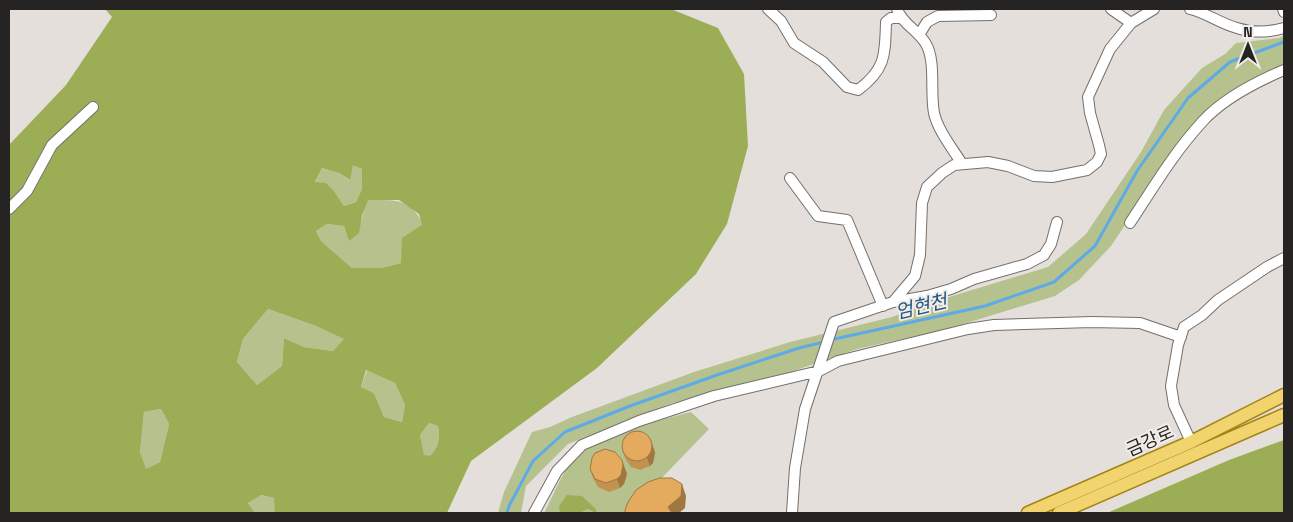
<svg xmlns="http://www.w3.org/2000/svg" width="1293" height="522" font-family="'Space Grotesk','Noto Sans KR',sans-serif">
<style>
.green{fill:#b5c28e}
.forest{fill:#9bae56;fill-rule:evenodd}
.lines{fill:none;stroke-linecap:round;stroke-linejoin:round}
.stream{stroke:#5eaae6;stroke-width:3}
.minor-casing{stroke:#746f6c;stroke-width:12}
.major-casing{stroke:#a48414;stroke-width:15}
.minor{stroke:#fff;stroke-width:10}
.major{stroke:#f1d46d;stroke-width:12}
.wall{fill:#c49250}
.shaded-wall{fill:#a07741}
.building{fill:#e4aa5d;stroke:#a07741}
.labels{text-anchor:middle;stroke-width:4;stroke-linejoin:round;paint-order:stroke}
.street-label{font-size:18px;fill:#262423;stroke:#f2ece8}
.water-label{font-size:19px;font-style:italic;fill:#225881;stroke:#f2ece8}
</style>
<rect width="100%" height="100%" fill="#e5dfdb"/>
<!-- green -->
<path class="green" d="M1284 36V66L1230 94 1157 177 1111 246 1079 280 1055 296 947 329 857 349 779 376 672 403 568 444 526 486 521 513H498L504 492 532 432 550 427 572 417 694 372 790 342 892 317 923 305 1048 267 1086 234 1141 152 1164 110 1202 68 1225 54 1236 43 1279 38Z
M353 164 362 169V189L356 202 344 206 334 191 315 183 322 168 339 173 349 180Z
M367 200C392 200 412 197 423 225L401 263 381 268H352L321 241 316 231 327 224 344 226 349 240 361 222Z
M268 309 316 326 345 339 333 351 304 347 284 338 282 366 257 385 237 362 243 339Z
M367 370 395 383 405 405 402 422 384 417 374 393 361 387Z
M161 409 169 424 160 462 145 470 140 452 144 412Z
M691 412 709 429 628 513H544C552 498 559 480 569 465 590 436 656 421 691 412Z
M429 423 438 426C440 438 439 447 430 456H424L420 435Z
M260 495 275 498V513H255L248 503Z"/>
<!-- forest -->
<path class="forest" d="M105 9H671L718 28 744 74 748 146 727 224 696 274 597 368 471 461 447 513H275L274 498 261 495 248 503 255 513H9V145L66 85 112 17ZM353 165 362 169V189L356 202 344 206 334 191 326 183 315 182 322 168 339 173 350 180ZM368 200H399L419 214 422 225 402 238 401 263 381 268H352L321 241 316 231 327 224 344 226 349 241 359 233 362 216ZM268 309 316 326 344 339 333 351 304 347 284 338 282 366 257 385 237 362 243 339ZM366 370 395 383 405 405 402 422 384 417 374 393 361 387ZM161 409 169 424 160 462 146 469 140 452 144 412ZM429 423 438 426C440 439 439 447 430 456L424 455 420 435Z
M1284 440V513H1107L1229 460Z
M567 495 582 496 596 509V513L588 509 579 513H560L559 506Z"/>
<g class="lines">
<!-- stream -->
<path class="stream" d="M830 340 985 306 1054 282 1095 246 1137 171 1188 98 1230 62 1284 42
M507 513 509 506 533 461 565 432 630 406 717 375 799 348 824 342"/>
<defs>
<path id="minor" d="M768 9 781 21 794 43 823 62 847 87 858 90C886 69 885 55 886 22L891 18H900
M897 9C902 24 918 30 926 44 936 61 930 93 934 113 938 131 953 149 962 164
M1111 9 1131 23
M1190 9C1207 13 1221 24 1237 28 1252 33 1270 32 1284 28
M1283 9 1284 12
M919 35 927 22 938 16 991 15
M790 178 818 216 847 220 883 306
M9 209 27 191 52 145 93 107
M1130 223C1153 188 1175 151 1203 121 1224 98 1256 82 1284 70
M893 302 915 276 920 255 922 203 927 187 942 173 954 165 988 162 1008 166 1034 176 1052 177 1087 170 1097 162 1101 154 1099 145 1090 113 1088 97 1110 49 1131 23 1154 9
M1191 442 1174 405 1171 386 1178 345 1184 327 1202 315 1218 300 1267 267 1284 258
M534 513 557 471 582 445 639 421 714 396 819 371 838 361 968 329 994 325 1092 322 1140 323 1181 337
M792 513 795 468 805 409 834 322 893 302 927 296 951 289 974 279 1027 264 1044 255 1051 244 1057 222"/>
<path id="major" d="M1028 513 1191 442 1284 395
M1059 513 1284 415"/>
</defs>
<!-- minor casing -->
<use href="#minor" class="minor-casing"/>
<!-- major casing -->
<use href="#major" class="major-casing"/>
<!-- minor -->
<use href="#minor" class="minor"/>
<!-- major -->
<use href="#major" class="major"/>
</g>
<!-- wall -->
<path class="wall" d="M654 448 655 453 653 463 650 466 640 470 631 467 625 458 622 449Z
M590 469H625L627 474 624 484 620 488 609 492 598 487 593 478Z"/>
<!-- shaded-wall -->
<path class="shaded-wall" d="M651 440 655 453 653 463 650 466 647 458Z
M622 460 627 474 624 484 620 488 617 479Z
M682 484 686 496 685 508 679 513H670L668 507Z"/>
<!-- building -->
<path class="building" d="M622 446a15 15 0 1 1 30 0a15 15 0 1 1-30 0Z
M605 449 615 452 622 460 623 465 621 475 617 479 606 483 595 479 590 469 592 458 595 453Z
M660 478H672L682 484 681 496 668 507 672 513H625V510L628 502 636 490 648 482Z"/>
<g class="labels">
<!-- street labels -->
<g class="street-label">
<text transform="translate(1150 441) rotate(-24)" y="6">금강로</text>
</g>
<!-- water labels -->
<g class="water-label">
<text transform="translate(921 306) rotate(-13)" y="7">엄현천</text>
</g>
</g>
<!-- border -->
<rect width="1293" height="522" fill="none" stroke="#262423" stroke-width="20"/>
<!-- north arrow -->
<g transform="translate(1248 45)" stroke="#f2ece8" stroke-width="4" paint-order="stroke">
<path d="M0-4L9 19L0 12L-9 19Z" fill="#262423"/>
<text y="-8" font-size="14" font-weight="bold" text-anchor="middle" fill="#262423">N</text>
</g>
</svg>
